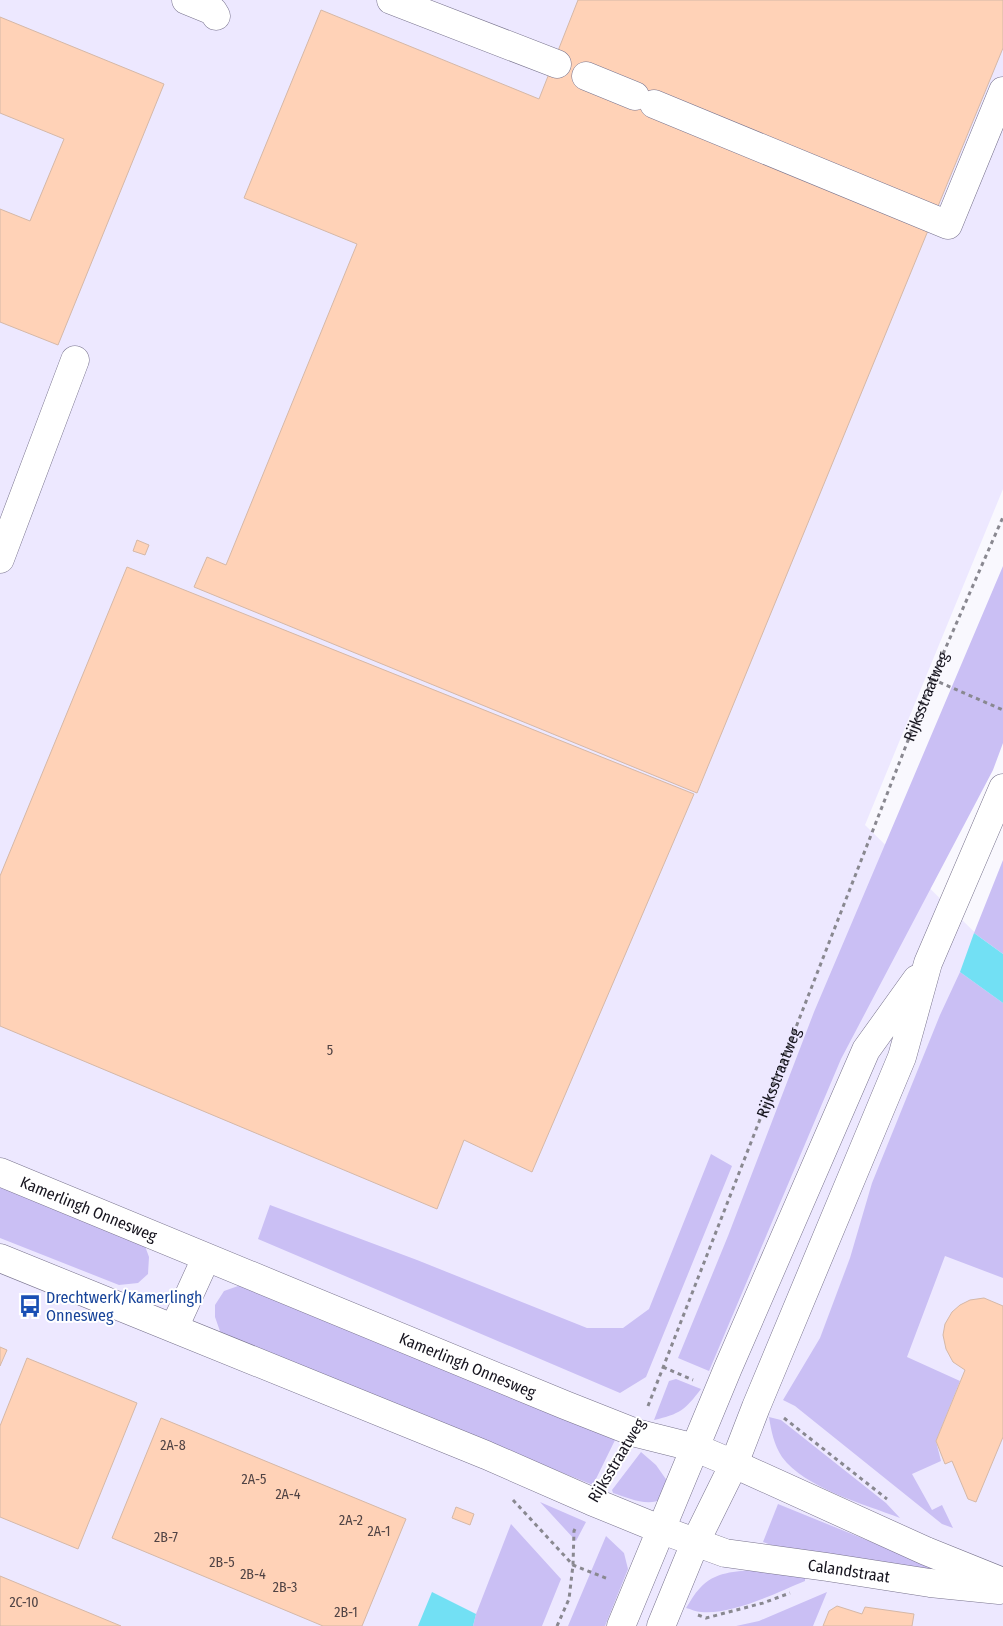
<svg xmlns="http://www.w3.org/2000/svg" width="1003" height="1626" font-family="'Fira Sans Condensed',sans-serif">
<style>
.built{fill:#ede8ff}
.green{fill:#cabff4}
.water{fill:#72e0f4}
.building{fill:#ffd2b7;stroke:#d5b8a7}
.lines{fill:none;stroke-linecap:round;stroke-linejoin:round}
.minor-casing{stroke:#78738d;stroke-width:29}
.major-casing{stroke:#78738d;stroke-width:29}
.path{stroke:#898890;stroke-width:3;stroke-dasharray:4 4;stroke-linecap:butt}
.minor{stroke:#fff;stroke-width:28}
.major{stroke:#fff;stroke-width:28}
.labels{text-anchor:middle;stroke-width:4;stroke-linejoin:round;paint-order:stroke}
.number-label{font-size:14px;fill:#504344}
.street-label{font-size:16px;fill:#15131d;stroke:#fff}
.transit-label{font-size:16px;fill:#164399;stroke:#fff;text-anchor:start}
</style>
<rect width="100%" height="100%" fill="#f9f8fe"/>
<!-- built -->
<path class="built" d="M0 0H1003V489L865 825 1003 960V1626H0Z"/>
<!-- green -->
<path class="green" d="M1003 566V743L993 770 841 1059 709 1371 678 1358 728 1236 814 1012Z
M1003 860V954L974 933Z
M960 972 1003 1003V1278L945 1256 907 1357 960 1381 936 1441 941 1461 912 1474 932 1510 942 1505 953 1528 942 1524 795 1406 783 1400 820 1338 850 1258 872 1183 940 1015Z
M711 1154 732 1166 646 1377 620 1393 258 1239 270 1205 417 1260 587 1328H623L649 1309Z
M0 1177 145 1246 149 1257 148 1274 138 1283 119 1285 0 1238Z
M241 1285 617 1436 593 1485 222 1337 215 1317V1305L224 1291Z
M676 1379 701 1389C685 1410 680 1414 654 1420L669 1381Z
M769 1417 781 1420 886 1503 900 1518C864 1504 805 1488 782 1457 774 1445 771 1430 769 1417Z
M641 1452 656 1465 670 1485C663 1514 631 1499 613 1493L612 1490Z
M540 1502 586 1522 576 1541Z
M778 1504 960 1578 813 1560 763 1542Z
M511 1524 561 1579 542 1626H473L476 1614Z
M606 1536 624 1553 628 1569 605 1626H568Z
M756 1570 805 1577V1581C776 1593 732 1615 701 1612 696 1612 691 1609 686 1608 690 1602 694 1594 700 1588 714 1572 736 1571 756 1570Z
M827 1592 813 1626H736L759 1621Z"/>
<!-- water -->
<path class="water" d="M974 933 1003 954V1003L960 972Z
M432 1592 476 1614 473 1626H418Z"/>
<!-- building -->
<path class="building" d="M578 0H1003V48L697 793 194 587 207 557 226 565 357 244 244 198 321 10 539 99Z
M0 17 164 84 58 345 0 322V209L30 221 64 139 0 113Z
M137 540 149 545 145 555 133 551Z
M127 567 694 794 532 1172 464 1140 437 1209 0 1026V876Z
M984 1298 1003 1306V1437L976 1502 968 1499 952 1461 945 1464 936 1441 965 1370 953 1362 946 1349 943 1335 945 1324 952 1312 960 1305 970 1300Z
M0 1347 7 1350 0 1366Z
M27 1358 137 1403 78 1549 0 1517V1426Z
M161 1418 406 1519 362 1626H323L112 1538Z
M456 1507 474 1514 470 1525 452 1518Z
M0 1576 121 1626H0Z
M837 1606 862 1614 865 1607 914 1614 912 1626H823L829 1611Z"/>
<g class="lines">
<defs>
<g id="minor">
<path d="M186 0 213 11 216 16"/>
<path d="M391 0 557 64"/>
<path d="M586 76 635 96"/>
<path d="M654 104 948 225 1003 91"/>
<path d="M0 559 75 360"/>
<path id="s2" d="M0 1172 565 1405 636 1433 696 1448 734 1464 926 1551 1003 1582"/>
<path id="s3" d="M0 1258 486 1455 591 1501 662 1530 725 1553 827 1567 930 1583 999 1590"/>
<path d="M174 1328 206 1258"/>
</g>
<path id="major" d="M621 1626 728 1368 866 1050 917 979
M661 1626 695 1543 734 1464 756 1407 902 1057 928 963 1003 788"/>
</defs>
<!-- minor casing -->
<use href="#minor" class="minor-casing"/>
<!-- major casing -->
<use href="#major" class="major-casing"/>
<!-- path -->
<g class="path">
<path d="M932 679 1003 710"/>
<path d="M663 1367 693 1380"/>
<path id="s1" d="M648 1406 932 679 1003 517"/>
<path d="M784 1418 887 1499"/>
<path d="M607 1477 620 1457"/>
<path d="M513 1500 573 1565 608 1579"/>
<path d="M698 1615 706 1618 763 1603 790 1593"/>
<path d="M557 1626 569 1599 573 1565 574 1531 576 1527"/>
</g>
<!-- minor -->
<use href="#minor" class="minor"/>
<!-- major -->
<use href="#major" class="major"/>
</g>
<!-- icons -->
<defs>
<symbol id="bus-bare" viewBox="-9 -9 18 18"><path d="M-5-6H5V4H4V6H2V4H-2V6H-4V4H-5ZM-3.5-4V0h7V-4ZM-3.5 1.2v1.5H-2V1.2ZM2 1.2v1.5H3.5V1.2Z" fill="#1a4fb4" stroke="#fff" stroke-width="2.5" paint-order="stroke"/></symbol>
</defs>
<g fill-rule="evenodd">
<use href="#bus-bare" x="14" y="1290" width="32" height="32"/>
</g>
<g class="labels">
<!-- number labels -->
<g class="number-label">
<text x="330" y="1055">5</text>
<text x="173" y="1450">2A-8</text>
<text x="254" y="1484">2A-5</text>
<text x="288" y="1499">2A-4</text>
<text x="351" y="1525">2A-2</text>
<text x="379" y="1536">2A-1</text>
<text x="166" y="1542">2B-7</text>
<text x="222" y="1567">2B-5</text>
<text x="253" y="1579">2B-4</text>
<text x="285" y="1592">2B-3</text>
<text x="24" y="1607">2C-10</text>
<text x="346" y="1617">2B-1</text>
</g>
<!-- street labels -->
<g class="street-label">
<text dy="6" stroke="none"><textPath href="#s1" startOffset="762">Rijksstraatweg</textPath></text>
<text dy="6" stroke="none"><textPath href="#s1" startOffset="358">Rijksstraatweg</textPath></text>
<text dy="6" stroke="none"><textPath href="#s2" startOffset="96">Kamerlingh Onnesweg</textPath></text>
<text dy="6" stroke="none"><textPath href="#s2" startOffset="506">Kamerlingh Onnesweg</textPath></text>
<text transform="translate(616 1460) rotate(-59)" y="6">Rijksstraatweg</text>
<text dy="6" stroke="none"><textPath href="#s3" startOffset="908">Calandstraat</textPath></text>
</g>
<!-- transit labels -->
<g class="transit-label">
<text x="46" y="1303">Drechtwerk/Kamerlingh<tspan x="46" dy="18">Onnesweg</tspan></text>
</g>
</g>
</svg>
